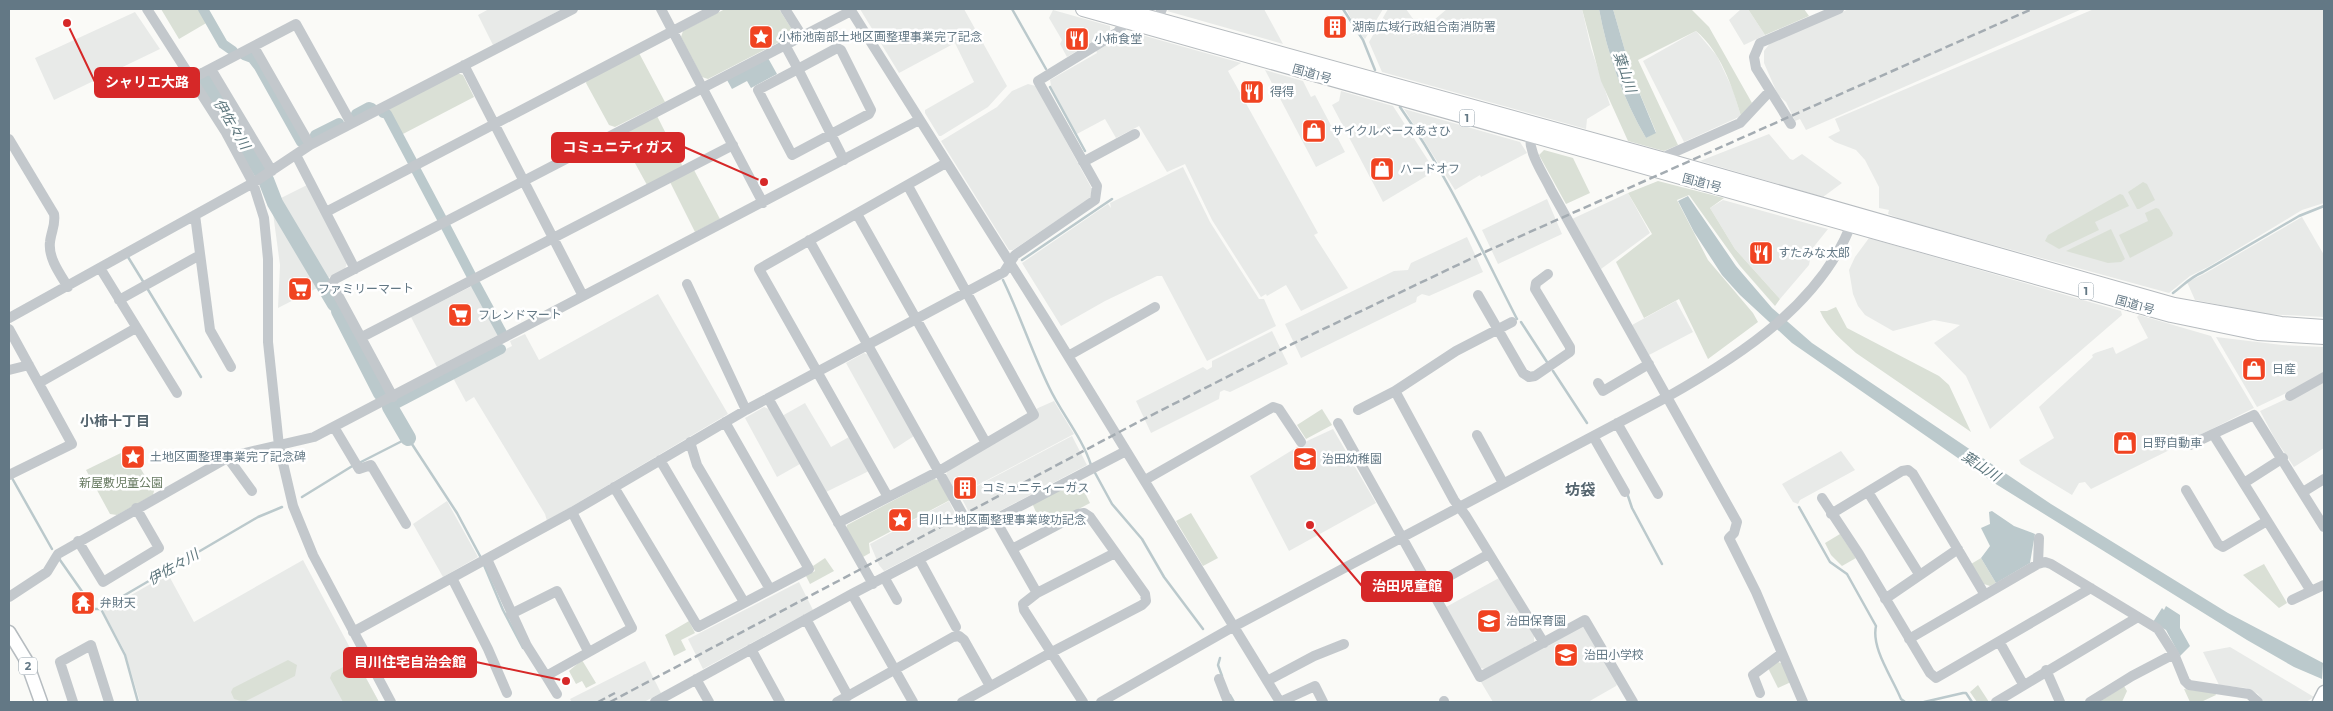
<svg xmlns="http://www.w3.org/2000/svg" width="2333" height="711" font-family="Montserrat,'Noto Sans JP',sans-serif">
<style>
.built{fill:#e8eae8}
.green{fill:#dae0d6}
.water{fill:#bbc9cc}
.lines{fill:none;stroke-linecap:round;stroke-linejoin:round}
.stream{stroke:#bbc9cc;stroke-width:2.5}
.canal{stroke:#bbc9cc;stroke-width:10}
.river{stroke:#bbc9cc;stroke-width:16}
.major-casing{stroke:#b6bcc0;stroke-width:15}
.highway-casing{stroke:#b6bbbf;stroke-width:16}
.minor{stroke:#c3c8cc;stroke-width:10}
.major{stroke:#fff;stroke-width:12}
.highway{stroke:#fff;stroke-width:14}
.rail{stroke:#a4acb2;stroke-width:2.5;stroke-dasharray:8 4;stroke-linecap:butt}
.labels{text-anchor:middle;stroke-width:5;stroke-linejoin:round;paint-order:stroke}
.shield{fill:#fff;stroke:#92a0aa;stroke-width:1}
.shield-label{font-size:11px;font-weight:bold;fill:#637885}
.poi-label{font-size:12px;fill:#637885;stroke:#fff;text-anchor:start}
.street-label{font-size:12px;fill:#637885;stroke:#fff}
.park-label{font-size:12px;fill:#687b62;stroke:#fff}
.water-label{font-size:14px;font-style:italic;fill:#5e777e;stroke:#fff}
.neighbourhood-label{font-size:14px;font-weight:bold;fill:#55656f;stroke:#fff}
.quarter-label{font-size:15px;font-weight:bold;fill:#55656f;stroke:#fff}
.leader{fill:none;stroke:#d62828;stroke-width:2}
.callout-dot{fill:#d62828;stroke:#fff;stroke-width:2}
.callout{fill:#d62828;stroke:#d62828;stroke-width:2}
.callout-label{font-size:14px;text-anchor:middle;font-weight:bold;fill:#fff}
</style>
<rect width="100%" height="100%" fill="#fafaf7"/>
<!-- built -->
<path class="built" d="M489 9H562L493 45 478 15Z
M860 9H964L1007 86 988 107 941 136H939L925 113V110L974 82 955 43 899 73Z
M1171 9H1264L1283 44 1167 11Z
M1346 9H1383L1365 39 1357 30Z
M1388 9H1406L1421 30 1408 38 1421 31 1447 9H1582L1591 48 1610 105 1587 119 1586 129 1382 72 1369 42Z
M1741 9H1748L1765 35 1744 45 1729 20Z
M1849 9H2082L1806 130 1800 119 1795 121 1786 102 1778 95 1764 63V51L1771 42Z
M2094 9H2324V203L2302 210 2208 267 2190 276 2169 293 1903 220 1888 214 1889 210 1879 208V187L1865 160 1856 150 1835 142 1828 137 1840 131 1835 119Z
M1053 10 1110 26V31L1067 57 1060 44 1062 40 1049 18Z
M135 12 160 49 54 100 35 58Z
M1696 31 1717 56 1733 90 1741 116 1684 142 1643 61Z
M1131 32 1241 63 1228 71 1318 233 1314 235 1348 288 1301 311 1286 285 1267 296 1266 294 1261 297 1212 220 1185 164 1167 172 1139 126 1116 138 1105 119 1075 135 1049 87 1051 85 1050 80 1097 53 1095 48Z
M1265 70 1303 81 1311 97 1315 95 1345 152 1316 167Z
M1028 84 1036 86 1092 189 1090 198 1013 250H1009L941 141 997 107 1012 91Z
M1341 91 1393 106 1435 171 1383 202 1332 105 1339 101Z
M1404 109 1520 142 1527 153 1481 177 1480 175 1455 190Z
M1769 134 1790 159 1793 160 1802 154 1842 183 1823 197 1700 161Z
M1183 167 1210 222 1259 299H1264L1276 326 1207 361 1162 276H1157L1105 301 1061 326 1022 263 1108 204 1111 208 1110 203Z
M307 185 347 263 345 269 324 280 277 200Z
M1628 193 1650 233 1601 269 1572 219Z
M1547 199 1562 234 1498 264 1482 230Z
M1723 200 1828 229 1812 249 1809 265 1780 299 1735 249 1710 208Z
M275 212 319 287 278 308 280 265 273 213Z
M2302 217 2324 255V317L2265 314 2195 300 2187 282 2204 274Z
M1467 237 1483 272 1429 296 1422 294 1417 297 1416 302 1301 358 1285 324 1394 271 1408 270 1411 263Z
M1869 238 2121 311 2122 315 1990 429 1966 376 1934 343 1960 325 1934 320 1893 331 1865 315 1858 306 1853 294 1849 270 1855 257Z
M474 285 500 334 437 367 411 317Z
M658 294 728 414 547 521 545 514 474 397 466 402 452 376 512 346 510 341 525 334 539 360Z
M1676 301 1693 332 1649 355 1632 325Z
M2139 315 2211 336 2254 408 2091 489 2085 482 2079 483 2072 495 2021 464 2019 460 2054 438 2039 407 2093 357 2092 355 2095 353 2113 347 2116 354 2148 338 2137 317Z
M1272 331 1288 364 1230 392 1224 390 1220 392 1219 399 1151 433 1136 401 1203 367 1207 370 1212 367V361Z
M2216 337 2282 345 2324 347V375L2257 407Z
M864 353 869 355 914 436 894 449 846 363Z
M2324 381V448L2294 467 2274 437 2260 411Z
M1054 401 1074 434 972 488 969 482 954 490 946 476 947 472 1038 408Z
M805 403 831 447 849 437 869 471 826 492 782 416Z
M764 407 769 409 800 464 777 477 745 418Z
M1333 429 1376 503 1289 551 1250 476 1307 441Z
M1072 436 1087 465 975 524 960 495Z
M1841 451 1855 470 1800 500 1798 504 1793 502 1782 484Z
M447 501 478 557 443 577 413 524Z
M949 501 963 530 884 571 879 565 870 544Z
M303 560 379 702H140L125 652 103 611 168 574 194 622Z
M1499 578 1534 634V643L1485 669 1480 668 1446 607Z
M799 582 813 610 703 669 688 639Z
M1581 626 1587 628 1618 682 1616 686 1588 702H1493L1481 682Z
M2230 647 2314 697 2306 702H2264L2258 694 2246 688 2219 685 2203 652Z
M645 661 661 693 644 702H572L570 699Z"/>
<!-- green -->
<path class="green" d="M161 9H201L208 22 179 39Z
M725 9H779L793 31 791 36 708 79 702 77 681 37 683 31Z
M1582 9H1599C1607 53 1623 99 1646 138L1656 132 1632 75 1613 9H1691L1709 27 1752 103 1741 116C1732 86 1721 52 1696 31L1638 60 1678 145 1664 151 1628 141 1601 81Z
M1748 9H1804L1809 16 1765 35Z
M639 53 665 102 615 127 609 125 586 83 587 80Z
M457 73 463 75 474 97 401 135 388 109Z
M657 116 683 167 647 185 619 134Z
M1544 150 1573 158 1590 193 1566 204 1539 155Z
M694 170 720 219 695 232 670 182Z
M1658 181 1724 198 1710 208 1735 249 1780 299 1775 306 1740 266 1689 195 1677 200 1708 260 1753 313 1758 322 1708 359 1679 299 1644 318 1616 262 1652 234 1628 193Z
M2143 182 2147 184 2155 200 2139 209H2137L2128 192Z
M2120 194 2123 195 2129 206 2095 222 2099 230 2059 249 2045 241 2048 235Z
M2156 208 2159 209 2173 233 2172 236 2130 258 2119 235 2148 221 2145 213Z
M2111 229 2125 259 2121 262 2108 263 2066 251Z
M1836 307 1847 328 1939 376 1949 385 1971 432 1856 353C1843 341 1827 328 1820 311H1827Z
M1322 409 1332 425 1306 439 1297 425Z
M129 449 154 491 153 495 117 515 110 514 86 470Z
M934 479 938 480 950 500 869 543 870 553 863 557 846 529 847 525Z
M1078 479 1090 503 1043 528 1032 503Z
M1191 513 1218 558 1203 566 1176 521Z
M1840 534 1856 558 1842 566 1831 555 1825 543Z
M825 558 834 571 810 584 806 576 815 571 813 566Z
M1981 558 1996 583 1990 586 1984 584 1971 564Z
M2264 564 2287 603 2279 608 2243 575Z
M689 621 695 633 681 640 686 650 674 656 665 635Z
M288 660 297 665 295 676 244 702 234 699 231 692 233 688Z
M356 660 379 702H343L330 678 332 673Z
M582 660 596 683 586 688 582 681 576 684 569 671Z
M1778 662 1784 664 1791 682 1778 688 1768 668Z
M1978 685 1989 702H1977L1970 692Z
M2124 686 2127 691 2122 702H2099Z
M2184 689 2215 693 2216 695 2201 702H2190Z"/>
<!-- water -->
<path class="water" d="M1599 9H1613L1632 75 1656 133 1646 138C1623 99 1607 53 1599 9Z
M768 58 777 74 751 88 747 81 732 89 727 80Z
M1688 196 1736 266 1772 308 1812 343 2051 504 2228 613 2323 663 2322 679 2294 667 2247 640 1991 481 1792 343 1740 295 1722 275 1694 232 1678 201Z
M1992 511 2014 526 2035 534 2030 563 1996 583 1981 558 1990 546 1981 528 1990 524 1989 512Z
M2166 606 2180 615V628L2190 646 2180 656 2166 630 2153 622 2162 608 2164 610Z"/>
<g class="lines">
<!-- stream -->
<path class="stream" d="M1012 9 1046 69
M1343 9 1363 40 1375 70
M1050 87 1085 151
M1400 107C1447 174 1480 247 1517 319
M128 257 144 283
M1022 260 1112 199
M1003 280C1020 315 1032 352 1049 387 1061 413 1082 437 1091 465
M147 288 201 377
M2173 293C2184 285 2189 278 2203 272L2299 216 2324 206
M1521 322 1547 362
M1553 371 1587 423
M359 463 408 438 457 513 480 556
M1094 471 1112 504 1142 539 1164 577 1203 629
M12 478 52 549
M1628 496 1632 508 1662 564
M302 497 354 465
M1799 507 1830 562 1847 574 1876 626C1871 648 1892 677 1901 699L1905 702
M60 560 88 600 92 609H101
M484 565 503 610 523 648
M1220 658 1218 665 1222 676
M1230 695 1234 702
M138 702 125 655 101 609 258 517 282 507
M1924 702 1963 693H1966L1972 702"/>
<!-- canal -->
<path class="canal" d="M203 9 223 44 233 51
M244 55 252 58 259 67 301 142
M383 113 387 114 412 161
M356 114 369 107 372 108
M315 135 339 123
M416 170 442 219
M446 227 471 275
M476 285 502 333
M390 407 501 349"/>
<!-- river -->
<path class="river" d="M203 76 261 171
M266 180 275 203 335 304
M339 311 381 393
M390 407 408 438"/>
<defs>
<path id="major" d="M9 632 26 660 41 702
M2319 702 2324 692"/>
<path id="highway" d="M1083 9 2171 315 2258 333 2324 337
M1119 9 1665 160 2174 305 2281 324 2324 327"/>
</defs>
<!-- major casing -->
<use href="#major" class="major-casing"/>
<!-- highway casing -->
<use href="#highway" class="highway-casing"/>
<!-- minor -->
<path class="minor" d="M147 9 225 131 253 183 264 218 268 259V342L279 446 293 506 313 555 391 702
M661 9 763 203
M785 9 802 36
M850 9 1046 320 1280 702
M1157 20 1162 9
M785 45 798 69 837 48 841 50 871 110 869 114 792 155 758 90 798 69 844 160
M254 47 310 145
M464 65 583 296
M211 69 272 171
M191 79 296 24 351 123
M1791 124 1756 68 1754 57 1760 43 1839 9
M1531 129C1526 151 1542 171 1551 190L1737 522 1734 533 1729 538 1756 592 1803 702
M9 139 54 214C56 224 51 232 50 242 48 258 60 274 68 287
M296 155 355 269
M1665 160 1668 155 1740 123 1769 92
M1083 162 1135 134
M326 212 715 9
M857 214 986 443
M195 215 210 330 231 367
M809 240 972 531
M100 268 177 393
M687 284 746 410
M1478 295 1523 373 1529 377 1535 376 1570 352V347L1535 289 1536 283 1548 274
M119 300 200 255
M9 318 253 183 310 145 573 9
M1512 322 1456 351 1395 391 1454 500 1466 516 1544 643
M9 329 72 444 9 475
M362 337 733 145
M1068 356 1155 307
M9 370 29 365
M39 383 136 328
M1598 383 1603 391 1649 364
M2290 396 2324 377
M393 397 332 284 335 279 851 11
M768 398 873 584
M1358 410 1395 391
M1338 423 1480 677 1585 620 1633 702
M1617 423 1658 494
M334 427 359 469 371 465 406 524
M1477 435 1503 483
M1593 436 1625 492
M690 442 697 465 770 589
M2190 445 2213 434
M228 458 252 491
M660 460 744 602
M1145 480 1273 407 1279 409 1301 442
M2244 483 2283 458
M614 487 698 627 809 569 725 422
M2186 490 2218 544 2223 547 2267 521
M1868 492 1919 574
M2303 492 2324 479
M888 497 759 269 946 163
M1822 498 1859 554 1930 673 1936 678 2091 588
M1831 514 1902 471 1908 470 1913 474 1985 595
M995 519 1037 593
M838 523 939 471 1034 415 908 186
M2324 527 2254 415 2213 434 2311 591 2324 585
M78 541 103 582 159 548 136 508
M487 559 527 646 546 676 632 628 572 512
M919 559 956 627
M2038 564 2039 538
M884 577 897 600
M452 578 488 649 507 693
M1430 587 1489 554
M852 594 913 702
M9 597 47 572 58 554 222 461 236 455 314 437 919 120
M1885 599 1958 549
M2292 600 2311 591
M511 614 557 591 588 651
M806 619 848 696
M353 632 572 512 746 410 1004 272 1015 255 1095 200 1097 186 1038 81 1118 32 1126 21
M1909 639 2038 564 2045 562 2051 564 2158 629 2174 654 2185 681 2189 685 2249 694 2258 702
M2000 643 2023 684
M751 649 780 702
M2046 670 2060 702
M546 676 557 694
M696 679 709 702
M1219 679 1228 702
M1267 681 1314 656 1344 644
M1760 693 1753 675 1781 654
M1444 701V702
M73 702 60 662 91 645 109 702
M655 702 852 594 1126 451
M837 702 953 637 959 636 964 640 990 686
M962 702 1052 652 1142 605 1146 601 1145 594 1090 517 1084 513 1078 514 1012 549
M1083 702 1024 610 1023 604 1037 593 1115 553
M1101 702 1233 627 1667 397C1740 356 1824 302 1853 219
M1280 702 1315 686 1323 702
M1996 702 2138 617
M2090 702 2132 676 2174 654"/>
<!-- major -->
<use href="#major" class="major"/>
<!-- highway -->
<use href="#highway" class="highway"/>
<!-- rail -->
<path class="rail" d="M598 702 615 693
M610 702 1142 420 1292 344 1487 251 2032 9"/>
</g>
<!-- icons -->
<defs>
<symbol id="building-square" viewBox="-11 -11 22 22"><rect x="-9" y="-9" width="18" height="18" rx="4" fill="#f04321" stroke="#fff"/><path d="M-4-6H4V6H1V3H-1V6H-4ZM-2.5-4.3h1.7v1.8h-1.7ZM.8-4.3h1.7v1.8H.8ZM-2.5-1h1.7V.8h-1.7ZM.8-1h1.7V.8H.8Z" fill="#fff"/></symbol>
<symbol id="sight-square" viewBox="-11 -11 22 22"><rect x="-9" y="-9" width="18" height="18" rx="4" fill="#f04321" stroke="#fff"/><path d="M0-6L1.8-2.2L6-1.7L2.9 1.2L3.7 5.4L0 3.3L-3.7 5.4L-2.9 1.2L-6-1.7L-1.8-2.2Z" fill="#fff"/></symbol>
<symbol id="restaurant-square" viewBox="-11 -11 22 22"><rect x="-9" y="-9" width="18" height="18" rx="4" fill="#f04321" stroke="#fff"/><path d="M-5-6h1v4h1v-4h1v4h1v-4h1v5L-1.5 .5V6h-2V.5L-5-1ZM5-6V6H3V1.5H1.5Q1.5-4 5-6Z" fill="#fff"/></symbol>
<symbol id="shop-square" viewBox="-11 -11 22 22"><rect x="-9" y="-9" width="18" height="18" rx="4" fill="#f04321" stroke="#fff"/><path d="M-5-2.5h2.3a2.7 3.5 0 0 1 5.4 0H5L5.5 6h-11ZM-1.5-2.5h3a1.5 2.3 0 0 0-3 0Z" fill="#fff"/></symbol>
<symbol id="supermarket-square" viewBox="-11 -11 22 22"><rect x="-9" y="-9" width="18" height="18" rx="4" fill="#f04321" stroke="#fff"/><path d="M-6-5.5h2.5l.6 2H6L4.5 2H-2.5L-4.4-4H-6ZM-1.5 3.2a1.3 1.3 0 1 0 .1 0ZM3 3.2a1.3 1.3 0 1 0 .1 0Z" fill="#fff"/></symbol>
<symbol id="school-square" viewBox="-11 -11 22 22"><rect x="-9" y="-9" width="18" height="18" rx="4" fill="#f04321" stroke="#fff"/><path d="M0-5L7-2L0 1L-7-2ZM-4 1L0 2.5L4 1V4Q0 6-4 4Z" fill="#fff"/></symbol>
<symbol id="temple-square" viewBox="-11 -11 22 22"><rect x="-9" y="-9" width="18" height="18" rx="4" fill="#f04321" stroke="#fff"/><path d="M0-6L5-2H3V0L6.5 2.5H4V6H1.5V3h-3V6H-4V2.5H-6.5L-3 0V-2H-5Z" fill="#fff"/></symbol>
</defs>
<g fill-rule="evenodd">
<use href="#building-square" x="1321" y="13" width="28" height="28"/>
<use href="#sight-square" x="747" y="23" width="28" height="28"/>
<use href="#restaurant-square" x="1063" y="25" width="28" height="28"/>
<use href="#restaurant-square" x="1238" y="78" width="28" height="28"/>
<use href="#shop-square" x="1300" y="117" width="28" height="28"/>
<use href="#shop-square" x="1368" y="155" width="28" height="28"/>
<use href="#restaurant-square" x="1747" y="239" width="28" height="28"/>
<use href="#supermarket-square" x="286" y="275" width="28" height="28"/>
<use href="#supermarket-square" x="446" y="301" width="28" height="28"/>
<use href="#shop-square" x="2240" y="355" width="28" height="28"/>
<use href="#shop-square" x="2111" y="429" width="28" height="28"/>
<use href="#sight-square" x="119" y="443" width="28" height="28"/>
<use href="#school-square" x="1291" y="445" width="28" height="28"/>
<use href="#building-square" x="951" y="474" width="28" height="28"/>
<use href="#sight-square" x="886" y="506" width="28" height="28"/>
<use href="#temple-square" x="69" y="589" width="28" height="28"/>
<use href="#school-square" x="1475" y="607" width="28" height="28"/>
<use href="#school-square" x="1552" y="641" width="28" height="28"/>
</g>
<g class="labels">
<!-- shield labels -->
<g class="shield">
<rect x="1459.5" y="109.5" width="15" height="17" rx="4"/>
<rect x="2078.5" y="282.5" width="15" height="17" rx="4"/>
<rect x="19" y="657.5" width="18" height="17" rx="4"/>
</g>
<g class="shield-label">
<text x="1467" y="122">1</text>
<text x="2086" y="295">1</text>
<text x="28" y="670">2</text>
</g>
<!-- poi labels -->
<g class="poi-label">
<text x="1352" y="31">湖南広域行政組合南消防署</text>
<text x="778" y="41">小柿池南部土地区画整理事業完了記念</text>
<text x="1094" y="43">小柿食堂</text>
<text x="1270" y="96">得得</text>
<text x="1332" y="135">サイクルベースあさひ</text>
<text x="1400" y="173">ハードオフ</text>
<text x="1778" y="257">すたみな太郎</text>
<text x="318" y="293">ファミリーマート</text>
<text x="478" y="319">フレンドマート</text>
<text x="2272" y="373">日産</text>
<text x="2142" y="447">日野自動車</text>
<text x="150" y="461">土地区画整理事業完了記念碑</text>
<text x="1322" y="463">治田幼稚園</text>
<text x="982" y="492">コミュニティーガス</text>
<text x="918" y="524">目川土地区画整理事業竣功記念</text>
<text x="100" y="607">弁財天</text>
<text x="1506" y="625">治田保育園</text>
<text x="1584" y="659">治田小学校</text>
</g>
<!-- street labels -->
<g class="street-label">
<text transform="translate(1312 74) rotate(16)" y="4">国道1号</text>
<text transform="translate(1702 183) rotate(15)" y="4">国道1号</text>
<text transform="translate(2135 305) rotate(16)" y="4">国道1号</text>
</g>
<!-- park labels -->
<g class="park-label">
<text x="121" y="487">新屋敷児童公園</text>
</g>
<!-- water labels -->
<g class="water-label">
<text transform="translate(1625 72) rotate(71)" y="5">葉山川</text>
<text transform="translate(232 124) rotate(59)" y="5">伊佐々川</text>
<text transform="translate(1981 466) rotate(33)" y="5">葉山川</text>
<text transform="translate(173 567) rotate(-30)" y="5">伊佐々川</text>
</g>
<!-- neighbourhood labels -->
<g class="neighbourhood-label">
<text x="115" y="426">小柿十丁目</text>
</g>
<!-- quarter labels -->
<g class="quarter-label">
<text x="1580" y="495">坊袋</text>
</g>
</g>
<!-- callouts -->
<path class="leader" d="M67 23L95 82M764 182L684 147M1310 525L1362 586M566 681L476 662"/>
<g class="callout-dot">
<circle cx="67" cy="23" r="5"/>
<circle cx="764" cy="182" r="5"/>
<circle cx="1310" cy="525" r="5"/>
<circle cx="566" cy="681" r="5"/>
</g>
<g class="callout">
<rect x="95" y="68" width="104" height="29" rx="5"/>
<rect x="552" y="133" width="132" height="29" rx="5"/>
<rect x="1362" y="572" width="90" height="29" rx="5"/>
<rect x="344" y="648" width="132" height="29" rx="5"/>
</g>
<g class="callout-label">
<text x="147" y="87">シャリエ大路</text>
<text x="618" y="152">コミュニティガス</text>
<text x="1407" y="591">治田児童館</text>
<text x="410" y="667">目川住宅自治会館</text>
</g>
<!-- border -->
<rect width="2333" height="711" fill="none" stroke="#637885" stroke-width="20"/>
</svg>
